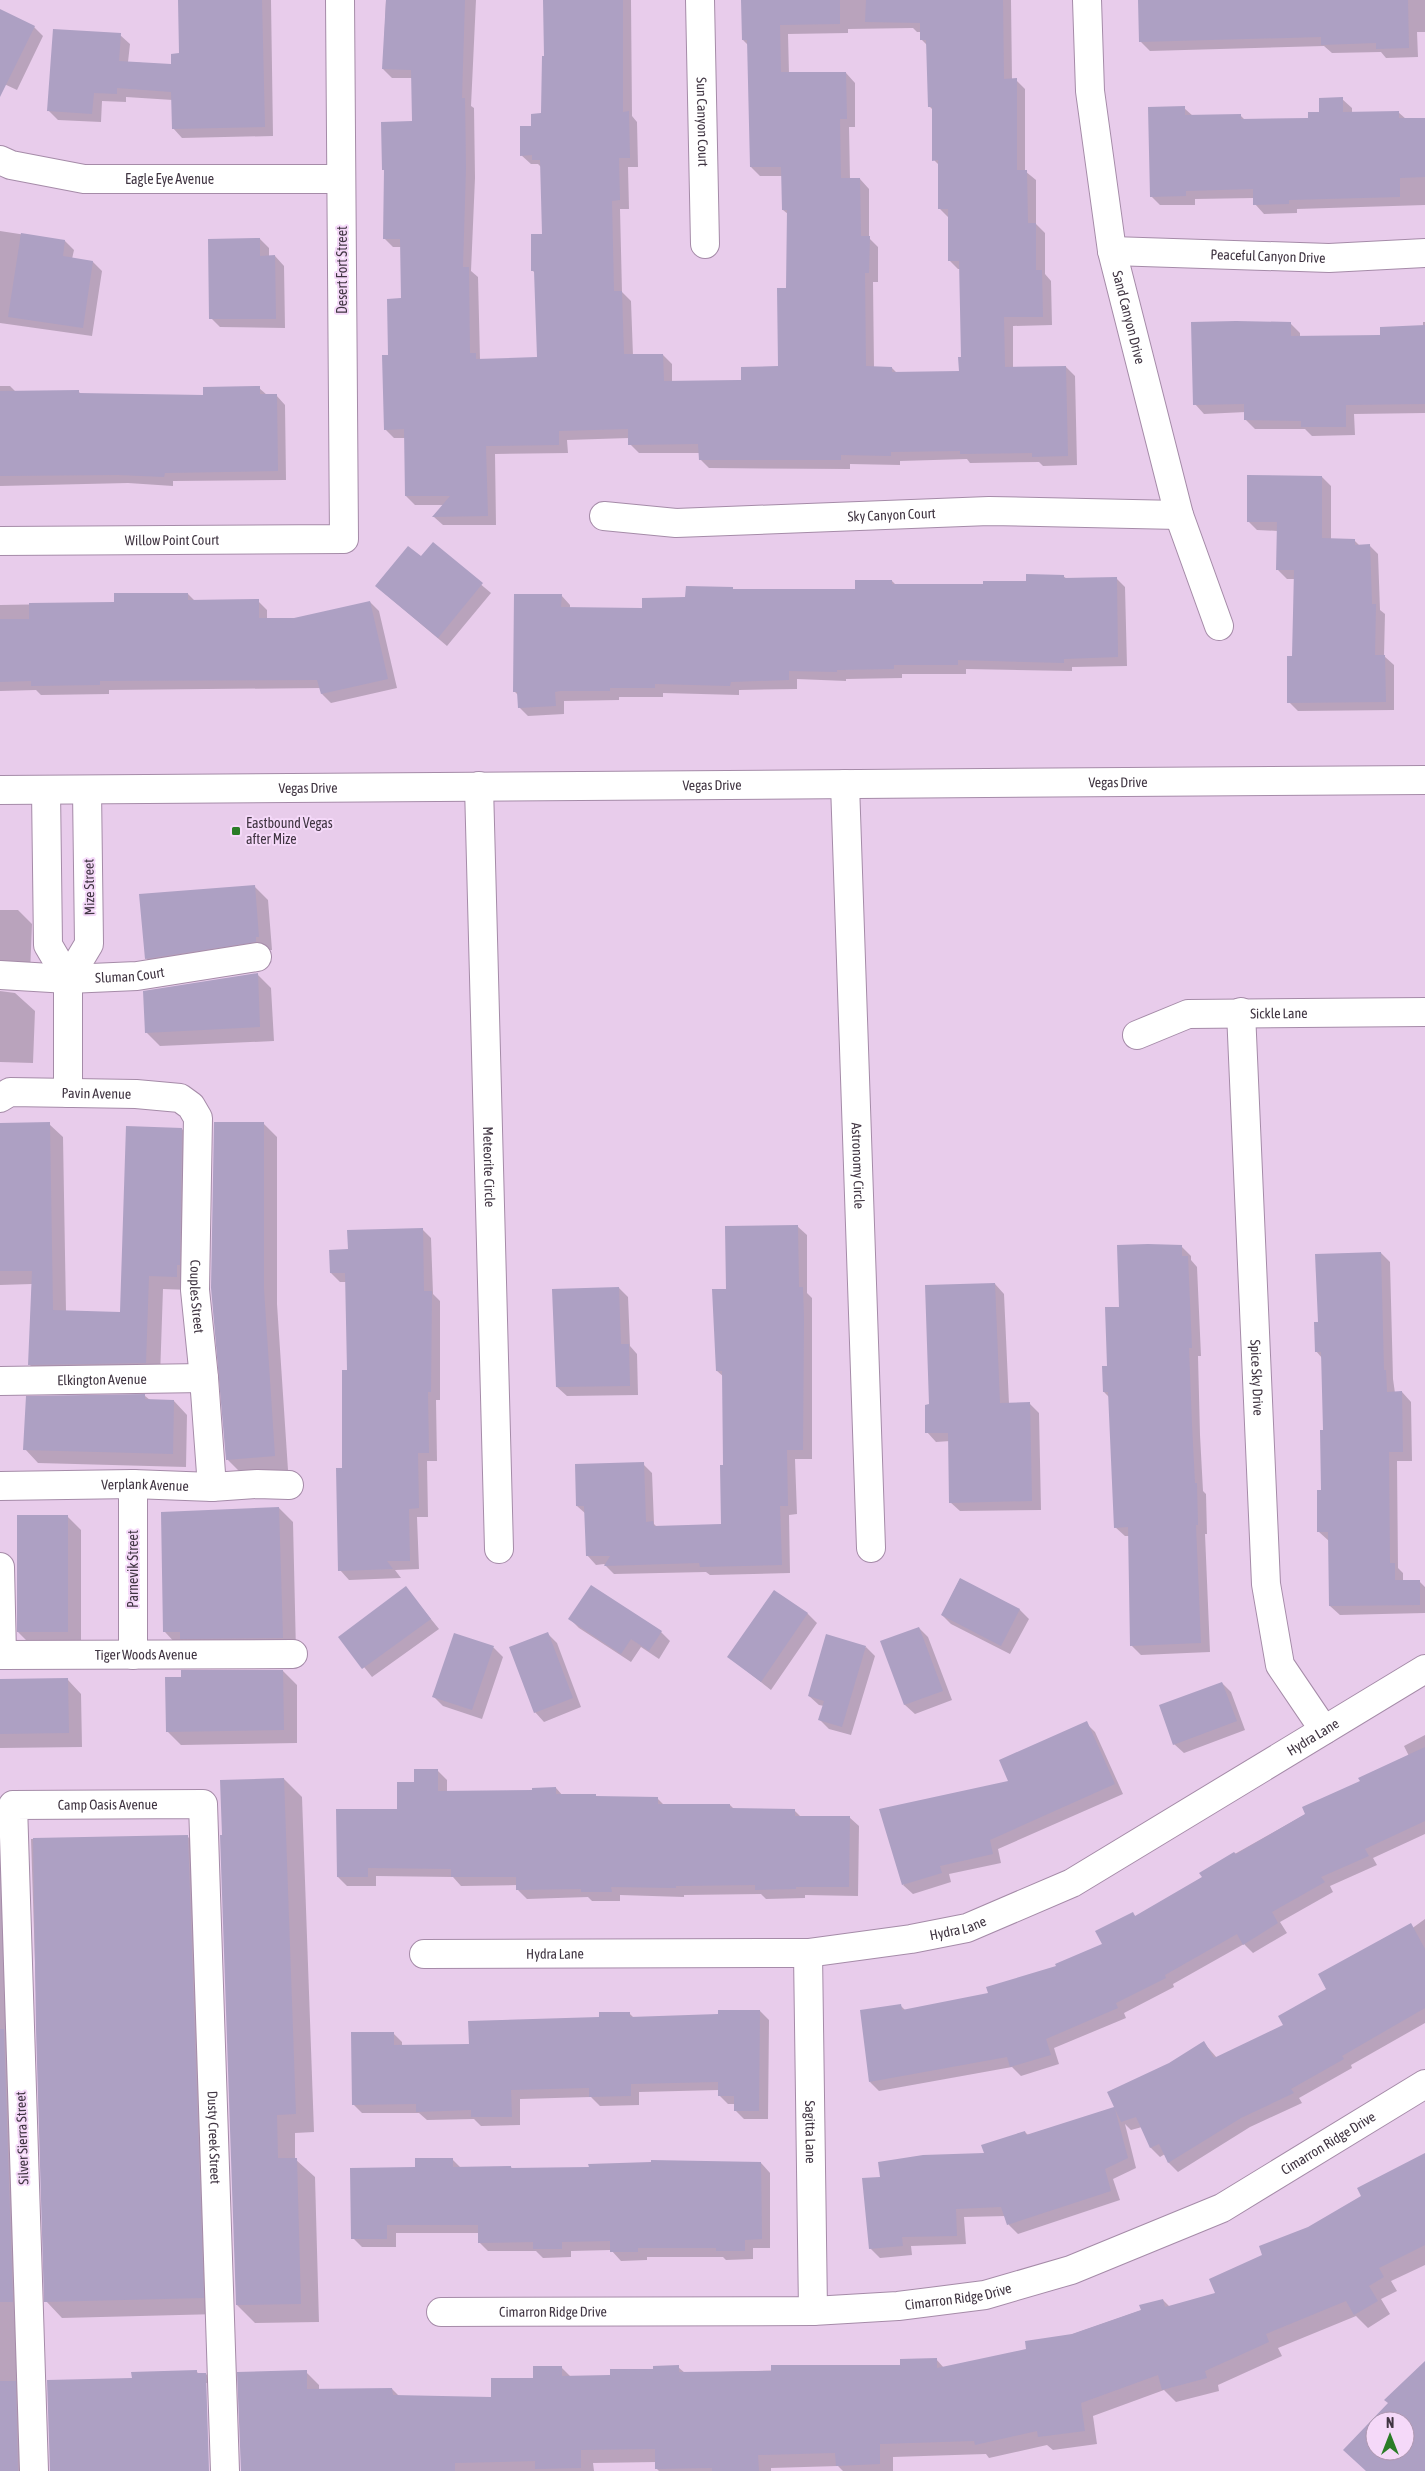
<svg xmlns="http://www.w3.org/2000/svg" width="1425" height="2471" font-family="'Asap Condensed',sans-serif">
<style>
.shadow{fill:#0003;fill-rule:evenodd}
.building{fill:#ada0c3;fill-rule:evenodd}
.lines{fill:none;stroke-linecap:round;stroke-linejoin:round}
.minor-casing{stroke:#a58ba8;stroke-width:30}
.major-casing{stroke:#a58ba8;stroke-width:30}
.minor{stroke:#fff;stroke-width:28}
.major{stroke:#fff;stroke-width:28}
.poi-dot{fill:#2a7c27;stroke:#f5d9f9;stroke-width:2}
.labels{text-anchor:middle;stroke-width:4;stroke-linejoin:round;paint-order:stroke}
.street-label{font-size:14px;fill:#403542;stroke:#f5d9f9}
.poi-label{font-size:14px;fill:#403542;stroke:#f5d9f9;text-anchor:start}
</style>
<rect width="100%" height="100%" fill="#e8cceb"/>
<!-- shadow -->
<path class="shadow" d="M180 0H271L273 136 182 138 173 128V100L126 97V102L102 101 101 122 58 120 48 110 120 35 130 44 128 62 172 65 180 55Z
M386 0H476L471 106 474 108 475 178 471 271 478 277 480 360 538 358 536 274 532 270 544 235 542 168 538 164H531L521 155 533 128 542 115 546 57 544 0H631L632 116 637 122 638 167H628L629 209H620L622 292 631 301 633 356 663 355 672 364V382L738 381 780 367 787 289 788 214 783 210V176H760L751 167 748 45 743 40V0H1011L1012 80H1016L1025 89V171L1036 180V224L1045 233V274L1051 281 1052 325 1013 326V368L1066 367 1075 376 1077 465 1043 466 1039 462 970 463 967 459 900 461V465L850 464V469L709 468 700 459V453H639L630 444 629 438 567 440 568 453 495 454 496 525H443L434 517 444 505H415L406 496 405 438H394L385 429 389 356 402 299 401 247H393L384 238 386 172 383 169 413 122V78H392L383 69ZM913 28 917 32H921V39L927 45 929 106 933 110 934 160 939 165 940 209 949 218V260L958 269H961L962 358 960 373H897L892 368H874L873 282H878V247L869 238V189L860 179H850L849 127H855V83L846 73 789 74 788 34 848 33V29Z
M1139 0H1425V32H1417L1418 57 1386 58 1381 52 1332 53 1324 46 1150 51 1141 42Z
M0 11 34 27 43 36 17 90 0 82Z
M1342 99 1352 108V113L1398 112 1406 119H1425V205L1297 209V213L1264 214 1255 204 1254 198 1195 199V205H1160L1151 196 1184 108 1193 116 1240 115 1245 120 1309 119Z
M0 231 65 241 74 250 72 259 93 262 102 271 92 336 0 323Z
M260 239 269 248V257L275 256 284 266 285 328 220 327 211 318Z
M1423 322H1425V413L1354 414 1355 435 1312 436 1305 429H1255L1245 419 1246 412 1204 414 1195 404 1291 324 1300 333V338L1381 337 1423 327Z
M0 386H10L16 392 78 391 81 394 204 396 259 388 267 395H276L285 405 286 480 173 481V486L128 483 0 486Z
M1322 477 1331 486V540H1354L1360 546 1369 545 1378 554 1380 610 1385 614 1384 656 1394 665V710L1298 711 1289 702 1294 657 1295 579H1287L1278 570V531L1257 530 1248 521Z
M433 544 491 593 447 646 376 586 422 558Z
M1063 576 1067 579 1116 578 1125 587 1127 666 1072 667V671L966 669V674H902V678L846 679V681L797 679V689L739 690V695L663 693V697H619V700L564 701V714L528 716 519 707 518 695 514 691 561 595 570 605V608L643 609 687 598 734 591 856 590 892 581 896 585H984L1027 583Z
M188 594 195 601H258L267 610V619H294L370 602 379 611 397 688 331 703 322 694 321 688 109 690V694L41 695 36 690 0 691V605L115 603Z
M254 886 268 900 272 950H269V955L160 972 146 958Z
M0 910H18L32 924 30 974 0 981Z
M257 974 271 988 274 1041 160 1046 146 1032Z
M0 991 15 993 35 1011 33 1063 0 1062Z
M263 1123 277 1137V1304L288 1470 241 1473 227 1459Z
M49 1124 63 1137 66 1311 121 1313 182 1129 196 1143 190 1290 163 1289 160 1377 43 1378 29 1364 32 1284 0 1285V1125Z
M797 1226 807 1235V1293L812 1298V1459H795L797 1514 789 1515 790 1573 710 1575 706 1572 614 1574 604 1564 596 1565 587 1555 586 1514 577 1506 643 1464 652 1473 654 1524 657 1527 723 1525 724 1377 717 1371Z
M422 1229 431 1238 433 1294 440 1301V1400H436L437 1461H427L428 1517H417L419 1569 395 1570 401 1578 349 1580 340 1570 348 1371 346 1282H340L331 1273 349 1250Z
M1182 1247 1191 1256V1260L1197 1267 1201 1356H1198L1200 1435 1203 1491 1206 1494 1207 1534H1205L1210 1652 1141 1655 1131 1645 1129 1536H1125L1115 1527 1109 1397 1104 1392 1120 1308Z
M1381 1253 1390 1262 1393 1379 1395 1393 1402 1392 1411 1402 1412 1461H1397L1398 1568 1403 1573V1581H1419L1425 1587V1613L1340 1615 1330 1606 1329 1541 1319 1532 1324 1431 1322 1358 1316 1351 1319 1323Z
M995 1284 1004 1294 1009 1404H1030L1039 1413 1041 1510 960 1511 950 1502V1441L936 1442 927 1432 931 1406Z
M619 1288 628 1297 630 1346 637 1354 638 1395 567 1396 557 1387Z
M145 1396 150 1400 174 1401 187 1415 186 1467 38 1463 25 1449Z
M279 1508 293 1522 296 1652 178 1646 165 1632Z
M67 1516 81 1530V1646H32L18 1632Z
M960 1579 1020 1610 1029 1619 1010 1654 951 1624 942 1615Z
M591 1587 661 1632 670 1641 659 1659 641 1647 631 1662 579 1628 570 1619Z
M406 1588 439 1629 372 1677 340 1637Z
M775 1592 808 1614 817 1623 771 1690 729 1657Z
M919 1628 928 1637 952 1700 915 1714 905 1705 882 1642Z
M548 1634 557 1643 581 1707 544 1722 535 1712Z
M455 1635 494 1648 503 1657 482 1719 443 1706 434 1697Z
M866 1647 875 1656 851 1735 829 1729 820 1720 824 1706 819 1705 809 1696Z
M283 1671 297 1685V1743L181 1745 167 1731Z
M0 1680H68L81 1694 82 1747 0 1748Z
M1222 1683 1231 1692 1245 1730 1184 1753 1174 1744Z
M1086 1723 1095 1732 1123 1794 998 1849 1001 1863 949 1874 951 1882 913 1894 903 1885 1010 1782Z
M1425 1735V1834L1373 1858 1377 1865 1330 1886 1333 1892 1280 1922 1287 1933 1253 1953 1244 1944 1173 1984 1174 1987 1124 2013 1126 2018 1054 2048 1059 2064 1021 2076 1012 2067 879 2091 870 2082 900 2005 906 2011 989 1994 1058 1967 1104 1945 1133 1914 1136 1917 1203 1877 1201 1873 1409 1756 1404 1746Z
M438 1771 447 1780V1792L533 1791 556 1788 563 1796 658 1799 665 1806 730 1805 734 1809 794 1810 801 1817H849L859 1826 858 1896 805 1895V1898L766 1899 761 1894 684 1895V1897L620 1895V1901H592L588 1897 527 1899 518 1890V1885L461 1886 453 1877 376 1876V1886H347L338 1877 398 1810 415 1783Z
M284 1779 302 1797 314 2132 295 2133V2159L315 2177 319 2322 255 2323 237 2305 223 1836Z
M0 1825 31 2471H0Z
M188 1837 204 1853 219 2314 62 2318 46 2301 31 1839Z
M1425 1919V2023L1351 2065 1352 2068 1299 2098 1302 2103 1250 2127 1178 2172 1169 2163 1165 2154 1160 2157 1151 2148 1142 2127 1131 2130 1125 2124 1136 2168 1113 2179 1120 2200 1018 2234 1009 2225 1006 2216 964 2217 966 2244 911 2246 912 2255 880 2258 870 2248 881 2178 985 2154 1025 2132 1028 2135 1116 2108 1169 2064 1204 2043 1217 2058 1285 2025 1328 1989Z
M760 2011 769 2020 768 2119H744L735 2110V2104H728L719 2095V2090L639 2092V2105L600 2106 591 2097 520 2099V2125L481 2126 474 2119 427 2120 419 2113H362L353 2104 393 2033 402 2042V2046L470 2045 629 2013 634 2018 719 2016Z
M1425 2155V2265L1391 2281 1397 2291 1381 2299 1390 2314 1368 2328 1356 2316 1278 2348 1282 2356 1218 2385 1219 2391 1176 2402 1164 2390 1093 2416 1097 2444 1053 2450 1047 2445 989 2458 986 2454 893 2457V2471H843L838 2466 771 2468V2471H659L656 2468V2462L593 2463 594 2471H242L306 2372 319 2385V2390L392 2389 400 2397 492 2398 561 2367 571 2377 612 2376 678 2367 685 2373 901 2367 936 2359 944 2368 1027 2350 1142 2310 1163 2300 1170 2307 1217 2294 1264 2255 1363 2196Z
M452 2159 461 2168 511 2167 513 2170 761 2163 770 2173V2248H753V2259L726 2260 723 2257H647V2260L621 2261 611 2250 571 2251V2257L543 2258 536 2251H488L479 2242V2233H396V2247H362L353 2238 416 2169Z
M196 2371 199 2374H206L219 2387 222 2471H211L208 2383H205L208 2471H51L133 2379Z"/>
<!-- building -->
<path class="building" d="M178 0H262L265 127 172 129 171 92 117 88V94L94 93 92 114 47 111 53 29 121 33 119 61 171 64V54L179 53Z
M386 0H465L462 98H465L466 168 463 267H469L470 353H476V359L537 357 534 271H531V234H542L540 160H532V155L520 156V126H531V114L541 113 542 56H544L543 0H623V112L629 111 630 158H619L620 200 612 201 614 291H622L624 354H663L664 381 738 380H741V367L778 366 777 288H786L787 210H782L781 167H750L747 40H742L741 0H840V24L780 25 781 72H846L847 119H840L841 178H860L861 236H870L869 273H865L866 366 892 367V372L959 371 958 357H961L959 261H948V209H938V160L932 161V107H928L926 40H920V23L865 22 866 0H1003L1004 79 1017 78V170H1027L1028 223H1036V270H1042L1043 317H1004L1005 367 1066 366 1068 456 1032 457V453L960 454V451L891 452V456L841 455V460H699L698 444 628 445V429L559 431V445L486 446 488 516 432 517 450 496H405L404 429 384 430 382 355H388L387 299 401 298 400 239H383L384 170H382L381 122 412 121 411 70 382 69Z
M1138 0H1408L1409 48 1376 49V43L1321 45V37L1139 42Z
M0 9 35 26 0 97Z
M1343 97V112L1399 111V118H1425V177L1400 178V197L1289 200V204L1253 205V189L1186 191V196L1150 197 1148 107 1185 106V115L1241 114V119L1308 118V112H1319V98Z
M21 233 65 240 63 256 93 261 83 328 8 317Z
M260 238V256L275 255 276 319H209L208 239Z
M1236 321 1291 322V336L1380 335V327L1425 325V404L1346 405V427H1301V421L1244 420V404L1193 405 1191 322Z
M260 386V394H277L278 471 165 473 164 477 118 475 0 476V391L79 390V393L203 395V387Z
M1247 475 1322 476V538L1355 539V545L1370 544 1372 604H1376L1375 655H1385L1386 702 1287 703V656H1292L1294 570H1276L1277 522H1247Z
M433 542 483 583 438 638 375 586 408 546 421 556Z
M1026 574 1064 575V578L1117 577 1118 657 1064 659V663L958 660V665H894V669L837 670V672L789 671V680L731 682 730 686 655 684V688H610V691H560L555 692 556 706 518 708 517 692H513L514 594H562L561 607 642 608V598L685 597 686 586 733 587V589H855V580H892V584H983V581H1026Z
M114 593H188V600L259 599V618H294L370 601 388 679 321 694 317 680 100 681V685L31 686V681L0 682V619H29V603L114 602Z
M255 885 259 937H256V942L145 959 139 894Z
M258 973 260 1027 145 1033 143 991Z
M50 1122 53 1310 120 1312 126 1126 182 1128 180 1265H177V1277L149 1276 146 1363 28 1365 32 1271H0V1123Z
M214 1122H264V1289L275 1456 226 1460 211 1288Z
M798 1225 799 1287H803L804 1318 803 1450H787L788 1506H780L782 1565 700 1567 699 1563 604 1566 610 1556H586L584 1506H576L575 1464 644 1462 646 1522 653 1521 654 1526 721 1524 720 1465H723L722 1371H716L712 1289H726L725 1226Z
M423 1228 424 1291H432L431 1392H428L429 1453H418L419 1508 409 1509 410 1561H387L393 1569 338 1571 336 1468H342V1370H347L345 1273H330L329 1250 348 1249 347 1230Z
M1148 1244 1182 1245V1256H1188L1192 1348H1189L1192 1425 1195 1483H1197L1198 1525H1196L1201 1643 1130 1646 1128 1527 1114 1528 1108 1392H1103L1102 1366H1107L1105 1307H1119L1117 1245Z
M1381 1252 1384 1370H1386L1387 1392 1402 1391 1403 1452H1389L1390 1563H1395V1580H1420V1605L1329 1606 1328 1532H1317V1490H1321L1320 1430H1323L1321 1352H1315L1314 1322H1318L1315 1254Z
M995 1283 1000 1403 1030 1402 1032 1501 949 1503 948 1433H925V1405L929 1404 925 1285Z
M619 1287 621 1344H629L630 1386 556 1387 552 1289Z
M145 1394V1399L174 1400 173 1454 23 1450 26 1396Z
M279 1507 283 1638 180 1639V1632H163L161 1512Z
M17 1515H68V1632H17Z
M960 1578 1020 1609 1001 1646 941 1615Z
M591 1585 662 1631 649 1651 631 1639 621 1654 568 1619Z
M406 1586 431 1619 362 1669 338 1637Z
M774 1590 808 1613 761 1682 727 1657Z
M919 1627 943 1691 904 1705 880 1641Z
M548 1632 573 1698 534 1713 509 1647Z
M454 1633 494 1646 472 1710 432 1697Z
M826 1634 866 1646 842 1727 818 1720 824 1701 808 1696Z
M181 1670H283L284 1730 166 1732 165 1677H181Z
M68 1678 69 1733 0 1734V1679Z
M1222 1682 1237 1721 1173 1745 1159 1705Z
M1087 1721 1115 1784 990 1840 993 1854 940 1866 942 1873 902 1885 879 1809 1008 1781 999 1760Z
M1425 1747V1821L1365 1849 1369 1856 1321 1877 1325 1882 1272 1912 1278 1923 1243 1945 1237 1934 1165 1975 1166 1978 1116 2003 1118 2008 1046 2039 1051 2055 1010 2067 1007 2057 869 2082 860 2010 901 2004 902 2010 988 1993 986 1987 1056 1966 1055 1964 1102 1944 1095 1931 1133 1912 1135 1916 1202 1877 1199 1873 1234 1852 1236 1854 1305 1814 1302 1807 1360 1781 1358 1778Z
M414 1769H438V1791L532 1790V1788L556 1787V1794H596V1796L658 1797V1804H730V1808L795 1809V1816H850L849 1887H796V1889L755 1890V1885L676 1886V1888L611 1887 612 1892H581V1889L516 1890V1877H451V1869L368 1868V1877H337L336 1809H397V1782H414Z
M284 1778 296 2114 277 2115 278 2158H297L301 2304 236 2305 220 1835H222L220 1780Z
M188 1835 204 2298 44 2302 36 2029 33 1838Z
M1411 1923 1425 1949V2008L1342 2056 1344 2059 1291 2089 1294 2093 1241 2118 1168 2163 1159 2144 1150 2148 1136 2117 1121 2122 1115 2109 1128 2158 1105 2169 1111 2191 1007 2225 1001 2207 956 2209 957 2236 902 2237 903 2246 869 2249 862 2178 880 2177 878 2162 923 2155 984 2153 981 2145 1025 2131 1026 2135 1114 2107 1107 2092 1169 2063 1204 2041 1214 2058 1283 2025 1278 2016 1326 1989 1318 1974Z
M718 2010H760L759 2111H734V2096H718V2082L631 2084V2096L589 2097V2088L511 2090 512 2117H471V2110L416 2112V2104L352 2105 351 2032H394V2045L469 2044 468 2021 599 2017V2012H630V2017L718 2014Z
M0 2029H4L13 2302H0Z
M1425 2153V2245L1379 2268 1384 2277 1369 2286 1378 2301 1354 2315 1346 2301 1266 2334 1269 2342 1205 2371 1207 2378 1162 2390 1158 2375 1081 2403 1085 2431 1038 2437 1037 2431 975 2445 974 2441 880 2444V2464L836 2466 835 2453 758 2455 759 2471H712V2468L655 2469V2449L581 2450V2468L535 2469V2461L455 2463V2471H241L237 2372 307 2370V2389L392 2388 393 2395 491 2397V2378H533V2366H562V2376L610 2375V2369H653V2366L679 2365V2372L771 2371V2365H900V2359L937 2358V2368L1026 2349 1025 2341 1072 2334 1141 2310 1139 2305 1163 2299 1165 2307 1215 2293 1209 2279 1262 2255 1259 2246 1308 2227 1361 2196 1357 2188Z
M415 2158H453V2167L511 2166V2168L589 2167 588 2164 651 2162V2160L761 2162 762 2239 745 2240V2251H716V2248H638V2252H610V2241L562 2242V2249H533V2242L478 2243V2225H387V2239H351L350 2168 415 2167Z
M1425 2361V2471H1366L1343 2450 1388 2403 1384 2400ZM1375 2421H1405V2451H1375Z
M197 2370V2373H206L209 2471H50L47 2380 132 2378 131 2372Z
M0 2381H16L18 2471H0Z"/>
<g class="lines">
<defs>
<g id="minor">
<path id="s1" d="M700 0 705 244"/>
<path id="s2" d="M1087 0 1090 91 1112 251 1179 515 1219 626"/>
<path id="s3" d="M0 160 11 165 84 179H341"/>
<path id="s4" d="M1112 251 1329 258 1425 253"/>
<path id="s5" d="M604 516 676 523 989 511 1179 515"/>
<path id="s6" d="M0 541 344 539 340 0"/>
<path id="s7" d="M845 784 871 1548"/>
<path id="s8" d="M479 786 499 1549"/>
<path d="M46 790 48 945 68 979V1093"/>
<path id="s9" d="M0 975 68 979 137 976 257 957"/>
<path d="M68 979 89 944 87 790"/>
<path id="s10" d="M1241 1012 1266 1584 1280 1665 1324 1730"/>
<path id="s11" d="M1137 1035 1188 1014 1425 1012"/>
<path id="s12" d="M0 1098 10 1092 136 1094 180 1098 191 1106 198 1118 195 1290 204 1378 212 1487"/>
<path id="s13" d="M0 1381 204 1378"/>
<path d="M133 1484V1655"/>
<path id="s14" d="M0 1486 133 1484 212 1487 257 1484 289 1485"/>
<path d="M0 1567 2 1655"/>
<path id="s15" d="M0 1655 293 1654"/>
<path id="s16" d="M808 1953 813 2311"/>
<path id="s17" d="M424 1954 808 1953 911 1939 967 1928 1072 1883 1425 1669"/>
<path id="s18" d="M441 2312 813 2311 898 2306 985 2295 1071 2270 1222 2208 1425 2084"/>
<path id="s19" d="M34 2471 13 1805 203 1804 225 2471"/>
</g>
<g id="major">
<path id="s20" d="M0 790 1425 780"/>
</g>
</defs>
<!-- minor casing -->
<use href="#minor" class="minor-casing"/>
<!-- major casing -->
<use href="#major" class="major-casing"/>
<!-- minor -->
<use href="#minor" class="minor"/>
<!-- major -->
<use href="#major" class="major"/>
</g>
<!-- markers -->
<rect class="poi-dot" x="231" y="826" width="10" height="10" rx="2.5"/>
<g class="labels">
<!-- street labels -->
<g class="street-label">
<text dy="5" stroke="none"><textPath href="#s1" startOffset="122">Sun Canyon Court</textPath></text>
<text dy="5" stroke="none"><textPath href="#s3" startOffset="172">Eagle Eye Avenue</textPath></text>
<text dy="5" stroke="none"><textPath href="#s4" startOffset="156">Peaceful Canyon Drive</textPath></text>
<text transform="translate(342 270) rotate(-90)" y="5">Desert Fort Street</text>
<text dy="5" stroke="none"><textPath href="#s2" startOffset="321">Sand Canyon Drive</textPath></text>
<text dy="5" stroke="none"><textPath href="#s5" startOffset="288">Sky Canyon Court</textPath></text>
<text dy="5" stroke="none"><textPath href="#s6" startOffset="172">Willow Point Court</textPath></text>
<text dy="5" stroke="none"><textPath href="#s20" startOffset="1118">Vegas Drive</textPath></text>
<text dy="5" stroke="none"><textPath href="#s20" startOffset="712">Vegas Drive</textPath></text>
<text dy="5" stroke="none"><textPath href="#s20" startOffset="308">Vegas Drive</textPath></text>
<text transform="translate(89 887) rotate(-91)" y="5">Mize Street</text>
<text dy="5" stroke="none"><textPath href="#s9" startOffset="130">Sluman Court</textPath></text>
<text dy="5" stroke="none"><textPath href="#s11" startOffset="146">Sickle Lane</textPath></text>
<text dy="5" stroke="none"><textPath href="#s12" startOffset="98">Pavin Avenue</textPath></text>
<text dy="5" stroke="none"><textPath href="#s7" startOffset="382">Astronomy Circle</textPath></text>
<text dy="5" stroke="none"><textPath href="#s8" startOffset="381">Meteorite Circle</textPath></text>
<text dy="5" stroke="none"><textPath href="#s12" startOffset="388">Couples Street</textPath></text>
<text dy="5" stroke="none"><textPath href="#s10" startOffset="366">Spice Sky Drive</textPath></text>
<text dy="5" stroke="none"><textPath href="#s13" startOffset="102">Elkington Avenue</textPath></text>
<text dy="5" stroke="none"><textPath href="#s14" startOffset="145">Verplank Avenue</textPath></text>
<text transform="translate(133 1569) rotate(-90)" y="5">Parnevik Street</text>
<text dy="5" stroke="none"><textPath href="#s15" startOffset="146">Tiger Woods Avenue</textPath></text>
<text dy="5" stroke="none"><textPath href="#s17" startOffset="941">Hydra Lane</textPath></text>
<text dy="5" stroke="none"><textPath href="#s19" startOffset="761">Camp Oasis Avenue</textPath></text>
<text dy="5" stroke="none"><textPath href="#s17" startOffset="536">Hydra Lane</textPath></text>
<text dy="5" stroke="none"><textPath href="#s17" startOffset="131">Hydra Lane</textPath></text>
<text dy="5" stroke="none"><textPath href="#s16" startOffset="179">Sagitta Lane</textPath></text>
<text dy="5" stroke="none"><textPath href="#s19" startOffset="1190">Dusty Creek Street</textPath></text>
<text transform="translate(22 2138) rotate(-92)" y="5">Silver Sierra Street</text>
<text dy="5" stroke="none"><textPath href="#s18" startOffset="922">Cimarron Ridge Drive</textPath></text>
<text dy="5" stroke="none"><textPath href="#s18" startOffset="518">Cimarron Ridge Drive</textPath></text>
<text dy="5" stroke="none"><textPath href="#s18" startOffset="112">Cimarron Ridge Drive</textPath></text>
</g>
<!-- poi labels -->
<g class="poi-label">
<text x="246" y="828">Eastbound Vegas<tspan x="246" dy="16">after Mize</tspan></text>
</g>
</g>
<!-- north arrow -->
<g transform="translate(1390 2436)"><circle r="24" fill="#f5d9f9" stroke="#ad97b0"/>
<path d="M0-4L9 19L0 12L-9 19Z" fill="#2a7c27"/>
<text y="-8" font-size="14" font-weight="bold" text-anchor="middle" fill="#403542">N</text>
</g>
</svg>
